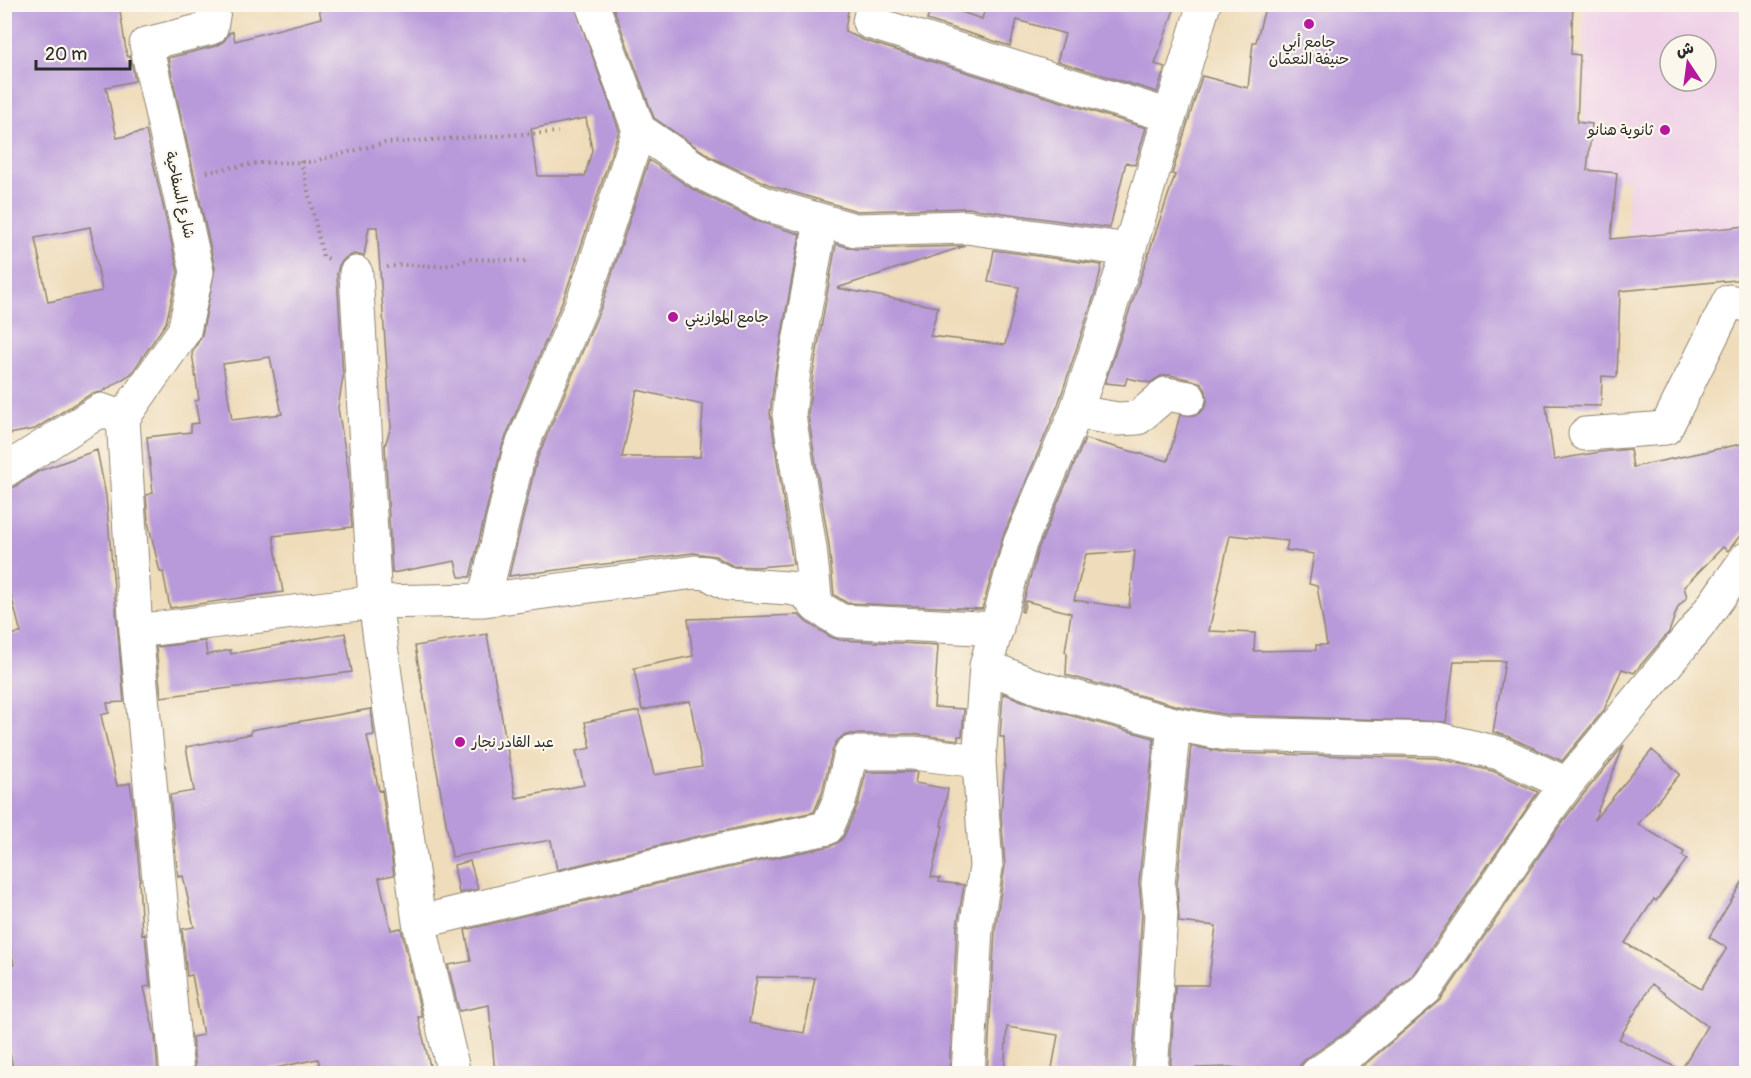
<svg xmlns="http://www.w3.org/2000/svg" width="1751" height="1078" font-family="Pangolin,'Playpen Sans Arabic',sans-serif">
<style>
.built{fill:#efd0e7;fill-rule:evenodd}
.building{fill:#b899da;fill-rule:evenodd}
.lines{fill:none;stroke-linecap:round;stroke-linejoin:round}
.minor-casing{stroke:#8d8472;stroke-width:35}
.path{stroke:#8d8472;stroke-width:4;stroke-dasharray:1.5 4.5;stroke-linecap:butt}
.minor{stroke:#fff;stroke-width:33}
.poi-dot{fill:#b5179e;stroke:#fbf7ec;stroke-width:2}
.labels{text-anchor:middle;stroke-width:4.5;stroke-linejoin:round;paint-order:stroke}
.poi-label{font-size:15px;fill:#2b2b2b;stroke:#fbf7ec;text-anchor:start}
.street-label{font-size:15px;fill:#2b2b2b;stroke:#fbf7ec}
</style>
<rect width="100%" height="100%" fill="#fbf7ec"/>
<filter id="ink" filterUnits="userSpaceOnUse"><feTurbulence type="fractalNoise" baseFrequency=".0167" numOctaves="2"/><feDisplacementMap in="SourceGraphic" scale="12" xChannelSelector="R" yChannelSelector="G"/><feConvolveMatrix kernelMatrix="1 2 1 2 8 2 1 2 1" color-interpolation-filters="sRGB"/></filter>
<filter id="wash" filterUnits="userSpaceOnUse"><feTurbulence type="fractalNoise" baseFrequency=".008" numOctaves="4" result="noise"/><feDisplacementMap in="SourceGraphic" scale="24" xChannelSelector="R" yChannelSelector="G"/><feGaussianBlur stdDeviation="1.35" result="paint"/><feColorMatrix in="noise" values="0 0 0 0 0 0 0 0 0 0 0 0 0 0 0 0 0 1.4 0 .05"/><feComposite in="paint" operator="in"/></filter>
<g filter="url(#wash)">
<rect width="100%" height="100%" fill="#efdcba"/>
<!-- built -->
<path class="built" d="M1583 5H1746V279L1632 290 1627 237 1628 179H1584ZM1670 45H1706V81H1670Z"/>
<g id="blocks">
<!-- building -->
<path class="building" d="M4 4H119L127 57 130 56 135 81 106 87 117 138 146 131 178 272 166 323 131 374 102 392 91 394 35 429 4 435V307L9 306 4 264ZM90 227 102 291 48 302 35 238Z
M318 4H500L501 11 530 4H574L619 130 566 292 502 446 470 577H459L455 561 392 573 385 445 391 427 377 227H369L364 256 354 254 345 258 339 265 337 274 343 377 338 408 348 468 352 527 273 536 283 592 170 608 163 572H160L148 522 146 495 153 493 147 437 191 432V424L199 423 195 401 199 400 192 353 202 335 215 268 168 58 216 46 224 41 229 33 233 32 235 41 321 18ZM586 118 592 150 585 176H538L531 129ZM270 357 282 414 232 420 223 364Z
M612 4H849L845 31 863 40 1146 128 1135 165 1126 162 1110 228 968 208 857 211 772 186 711 157 654 118Z
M932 4H938L982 19 986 4H1176L1155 64 1165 67 1157 92 1057 61 1065 34 1017 20 1010 46 927 20Z
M1266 4H1573L1571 54 1580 55 1577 122 1592 124 1587 170 1617 173 1611 239 1746 226V279L1620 291 1617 377 1602 376 1601 406 1546 405 1554 460 1600 452 1630 449 1633 467 1746 443V528L1728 551 1723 547 1684 587 1687 597 1678 607 1669 632 1634 673 1622 669 1604 710 1562 761 1507 736 1493 732 1505 661H1454L1446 722 1229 715 1178 706 1066 675 1067 653 1065 652 1071 613 1026 601 1023 612 1021 611 1038 549 1085 439 1168 461 1180 415H1196L1203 410 1207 402 1206 391 1201 383 1192 380 1169 375 1161 376 1150 383 1127 378 1125 385 1105 383 1175 175 1172 174 1202 76 1248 88 1253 42H1256ZM1230 535 1288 541 1286 550 1314 554 1309 584 1317 586 1327 645H1316V650L1254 651 1255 633 1209 631ZM1135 551 1129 608 1074 600 1086 554Z
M649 160 694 190 757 221 800 234 776 367 770 413 793 564 758 567 733 566 715 556 693 553 509 576 537 459 602 305ZM637 390 703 405 700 457H622Z
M836 244 856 249 965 246 837 288 938 307 930 336 1005 345 1019 287 988 282 994 250 1102 265 1096 290 1058 405 1003 536 982 609 847 603 834 595 829 545 808 415 813 373Z
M97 450 106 496 124 702 107 703 109 713 101 715 117 786 130 783 133 802 140 880H139L142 935 145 934 150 986 144 987 155 1036 158 1074H14L4 1023V968L14 965 4 917V635L21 633 8 584 4 585V490L14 487 39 471Z
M799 615 806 622 831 637 840 640 938 645 934 707 964 709 962 736H958V740L913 734H851L843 736 836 742 833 748 822 793 814 812 690 838 557 870 551 840 452 857 415 646 487 634 516 798 584 785 576 751 591 748 585 722 639 711 654 775 702 767 690 701 642 710 634 668 693 656 688 619Z
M345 633 352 672 161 697 156 647 205 641 207 655 230 650 231 654Z
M1003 693 1032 705 1154 738 1139 882 1142 914 1132 1074H1051L1058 1035 1007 1027 1004 1074H987L995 930 1005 866 1001 815 1005 762 1004 737H1000Z
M371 709 374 735 367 736 379 791 382 790 394 875 379 878 391 930 401 928 422 1017H418L432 1074H322L318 1059 270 1069 271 1074H196L192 1037 203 1035 192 975 187 976 182 929 194 927 183 876 178 877 170 795 194 791 186 747 251 734V730Z
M1624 745 1594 820 1652 750 1680 774 1638 824 1684 852 1682 856 1687 859 1656 901 1654 899 1625 943 1701 989 1727 948 1709 937 1746 876V1074H1351L1369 1061 1441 1000 1558 828 1582 796ZM1652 984 1707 1026 1681 1070 1619 1039Z
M1191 746 1227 753 1436 758 1493 771 1538 792 1412 976 1346 1032 1307 1058 1300 1065 1299 1074H1252L1239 1068 1229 1067 1196 1068V1072L1170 1073 1175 985H1208L1216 926 1179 922 1177 884Z
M866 772H917L915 783 948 789 941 826H943L931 877 940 878 939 882 964 885 957 927 949 1074H495L489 1005 459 1011 448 965 471 961 465 930 698 874 831 846 839 842 844 836 858 804ZM757 977 815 978 804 1033 749 1023Z
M470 861 478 889 459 893 454 865Z"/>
</g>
</g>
<g filter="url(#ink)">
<use href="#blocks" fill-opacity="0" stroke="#8d8472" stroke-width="1.5"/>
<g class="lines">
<defs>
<path id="minor" d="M592 4 639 130 702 173 765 204 855 230 966 227 1129 250
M873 4 869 22 1170 116
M356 273 375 602 419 922 454 1074
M1076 412 1118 419 1138 418 1166 394 1189 398
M123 418 184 331 197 272 146 44 211 28 215 4
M1585 434 1666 428 1729 301 1746 305
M4 471 101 410 123 418 136 631 177 1074
M484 600 519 453 584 299 639 130
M816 606 810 548 789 415 794 370 821 221
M136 631 375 602 484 600 695 572 707 573 728 584 788 588 804 591 816 606 841 621 997 629
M986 666 1037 687 1174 724 1227 734 1438 739 1499 753 1567 784
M419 922 694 856 827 828 840 799 851 753H913L979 761
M968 1074 976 928 986 867 979 761 986 666 1020 543 1076 412 1129 250 1204 4
M1151 1074 1161 914 1158 884 1174 724
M1317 1074 1357 1047 1426 989 1543 817 1567 784 1699 625 1746 559"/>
</defs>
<!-- minor casing -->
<use href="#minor" class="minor-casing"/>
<!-- path -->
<path class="path" d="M301 161 323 256 329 259
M207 172 257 163 310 162 384 143 558 132
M387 267 401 265 445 266 471 259 527 261"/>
<!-- minor -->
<use href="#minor" class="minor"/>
</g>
</g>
<!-- markers -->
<g class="poi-dot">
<circle cx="1309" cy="24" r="6"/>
<circle cx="1665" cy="130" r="6"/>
<circle cx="673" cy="317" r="6"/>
<circle cx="460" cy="742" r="6"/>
</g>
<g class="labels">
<!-- poi labels -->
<g class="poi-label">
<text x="1309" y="47" text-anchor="middle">جامع أبي<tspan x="1309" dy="17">حنيفة النعمان</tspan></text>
<text x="1653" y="135" text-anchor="end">ثانوية هنانو</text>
<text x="685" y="322">جامع الموازيني</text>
<text x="472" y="747">عبد القادر نجار</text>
</g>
<!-- street labels -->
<g class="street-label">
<text transform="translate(180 195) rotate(77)" y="5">شارع السفاحية</text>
</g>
</g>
<!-- margin -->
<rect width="1751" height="1078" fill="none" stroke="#fbf7ec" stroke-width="24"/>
<!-- north arrow -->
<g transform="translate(1688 63) rotate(347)"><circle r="28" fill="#fbf7ec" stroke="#a8a59f" stroke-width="1.5"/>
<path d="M0-4.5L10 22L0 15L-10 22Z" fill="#b5179e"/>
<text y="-9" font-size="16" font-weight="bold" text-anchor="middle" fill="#2b2b2b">ش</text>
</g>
<!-- scale -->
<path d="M36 60v9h94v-9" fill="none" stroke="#2b2b2b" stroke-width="3"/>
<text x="45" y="60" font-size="18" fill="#2b2b2b" stroke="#fbf7ec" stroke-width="4.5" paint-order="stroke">20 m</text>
</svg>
